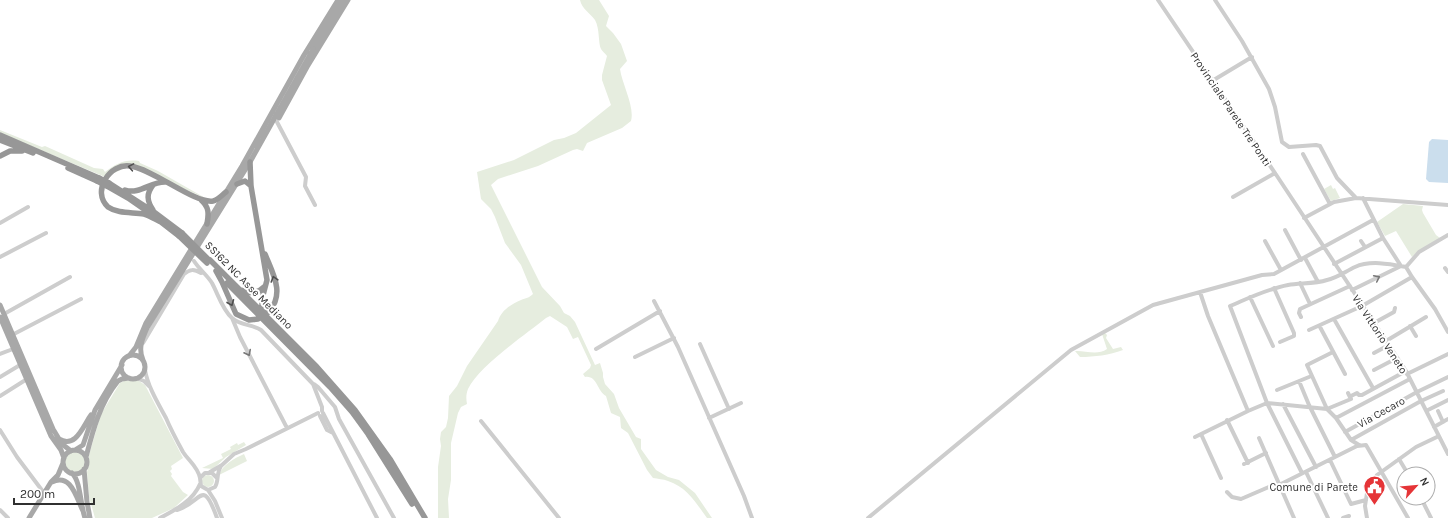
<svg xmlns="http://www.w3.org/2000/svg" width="1448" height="518" font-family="Karla,sans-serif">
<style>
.green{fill:#e6eddf}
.water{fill:#cbdeed}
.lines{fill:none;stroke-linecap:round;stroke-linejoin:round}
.minor{stroke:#cdcdcd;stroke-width:4}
.major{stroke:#a8a8a8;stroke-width:5}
.highway{stroke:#979797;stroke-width:5.5}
.major-bridge{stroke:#a8a8a8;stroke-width:5}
.highway-bridge{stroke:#979797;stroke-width:5.5}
.oneway{stroke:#4f4f4f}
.oneway2{stroke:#777}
.labels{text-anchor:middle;stroke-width:4;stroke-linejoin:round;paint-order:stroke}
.street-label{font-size:11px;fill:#303030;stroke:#fff}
.poi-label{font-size:11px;fill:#303030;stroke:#fff;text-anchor:end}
</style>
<rect width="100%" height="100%" fill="#fff"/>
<!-- green -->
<path class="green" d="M580 0H599L609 16 606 26 613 33 621 44 627 61 620 69C622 84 635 107 631 121L622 128 587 143 583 151 577 149 573 150 538 166 498 179 491 185 542 287 560 306 564 313 570 316 575 322 595 365 600 363 603 373V377L605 384 614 394 619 408 636 437 641 439V449L656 470 668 477 679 480 695 493 712 518H707C696 503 687 487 668 481 663 479 658 479 653 478L647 470 628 433 621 428 620 417 611 413 606 396C597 391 597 375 585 377L583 374 590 368 591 365 578 337 573 339 567 327 550 316 546 318C525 335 479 366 468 389 466 394 466 399 467 404L461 407 458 413 451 443V480L448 499 449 518H438V467L441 446 440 439 441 432 446 427 448 418 449 396 457 386 467 366 498 321C501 311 511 304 521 300 526 298 529 298 533 294L521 265 505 243 495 217 491 209 481 199 477 172 514 160 554 140 564 138 576 133 611 105 602 80V75L607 56C605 53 602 51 601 49 598 43 600 29 595 20 590 13 582 9 580 0Z
M0 130 42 147 45 146 94 168 103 169 105 172C116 164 124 159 139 161L140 163 158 171 207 199 132 165 105 177 0 133Z
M1331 185 1333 189 1335 188 1340 198 1331 201 1324 189Z
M1403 204 1423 206 1422 210 1423 213 1436 235 1440 238 1416 253 1412 257 1396 231 1385 236 1377 222Z
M1105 333 1107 335 1106 338 1113 349 1121 347 1123 350C1109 355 1095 357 1080 357L1075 351C1084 350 1097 356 1107 349L1102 334Z
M124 381H139L145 385 183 458 171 466 172 469 170 471 172 474 171 476 183 492 188 495 174 508 152 518H95L89 497 88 484 87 472 89 465V455L101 414 120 383Z
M244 442 246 445 226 457 213 469 202 468 223 458 221 454 231 449 230 447 237 443 238 445Z
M65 462a10 10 0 1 1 20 0a10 10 0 1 1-20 0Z
M244 454 247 461 219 475C222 465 235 458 244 454Z
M202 481a6 6 0 1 1 12 0a6 6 0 1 1-12 0Z"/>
<!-- water -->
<path class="water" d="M1432 139 1448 140V183L1429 182 1426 179 1429 142Z"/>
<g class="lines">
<!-- minor -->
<path class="minor" d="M1158 0 1275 173 1406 371 1448 454
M1215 0 1242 41 1269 89 1275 107 1282 142 1289 147 1316 145 1320 146 1337 178 1356 198
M1212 81 1252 57
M277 122 306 177 305 186 315 205
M1303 154 1330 204
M1233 197 1275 173
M1363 198 1383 238 1401 266
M1304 218 1334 202 1356 198 1448 205
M0 223 28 207
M1285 230 1301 260
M1265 241 1281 270
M1361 241 1365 247
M0 257 46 233
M1305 258 1318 282
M194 261C199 269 207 275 212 283 218 294 222 309 232 318 241 326 252 324 261 330L313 384 322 407V411
M1334 264 1383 238
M1406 267 1412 277 1435 309 1448 332
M1406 267 1419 252 1448 235
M1445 268 1448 272
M1300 283 1310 304
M1274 288 1294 333V336L1280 342
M1352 290 1401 266
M1200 292 1208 316 1248 411
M1250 297 1273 346
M654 301 678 347 744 496 752 518
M4 314 70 277
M1301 317 1299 313 1300 309 1350 286
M232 318 240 337 287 428
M1334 319 1373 388
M1374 323 1394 312 1395 308
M1410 326 1416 336
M1320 327 1345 374
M1309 330 1362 306 1412 277
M12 335 81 299
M1386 341 1426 317
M143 343 184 274C190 269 194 269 201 273
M700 344 729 409
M596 349 660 311
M1333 352 1307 365 1327 409 1336 418 1351 440 1359 445
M1374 353 1389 345
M0 354 13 349
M635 357 674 338
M145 370C148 387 158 403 166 418 171 430 177 441 183 452 189 461 198 467 200 478
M1374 370 1397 358
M1407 374 1448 354
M0 377 20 365
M136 378 144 381 149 386
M1299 381 1309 405 1335 457
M314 384 318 387 335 407 339 419 394 518
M1277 390 1309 377
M0 396 27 379
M1351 396 1357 393 1359 395H1362L1406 371
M1283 404 1316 467
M1428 410 1448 400
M1438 411 1443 422
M323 413 377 518
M320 416 327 430 333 433
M709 418 741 403
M1336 418 1410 379
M1227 420 1248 463
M481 421 559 518
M1434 427 1448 419
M0 430 17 457 44 493
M1345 432 1417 392 1448 377
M1201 434 1221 478
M1195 437 1248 411 1267 403 1327 409 1351 399 1348 393
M1259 438 1294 518
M1351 440 1421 401 1443 391
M1399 459 1408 474
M1330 460 1351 504 1366 500
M1244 464 1266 453
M210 472 222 465 234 454 246 449 318 413
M1306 472 1328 518
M1302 473 1267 403 1230 306C1249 298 1267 289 1288 285 1301 283 1315 284 1327 280 1337 278 1346 271 1355 267 1370 260 1390 264 1406 267
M216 477 212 473H205L200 478 201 486 208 490 215 487C219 481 216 474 221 466
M1279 485 1357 446 1366 445 1408 518
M208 490 215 501 222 518
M1227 492 1232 497 1241 499 1278 483
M1421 498 1431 518
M0 510 8 518
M177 510C202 503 202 476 217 518
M160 518C175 510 193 501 200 484
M868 518 1071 350 1153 305 1262 275 1274 274 1373 220
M1343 518 1349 516
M1367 518 1365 506 1367 493 1377 475 1416 447 1439 436"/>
<!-- major -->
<path class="major" d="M313 49 343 0
M279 118 307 67 348 0
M0 305 53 429 62 444 71 451
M0 317 51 436 61 450 64 458
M121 367a12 12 0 1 1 24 0a12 12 0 1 1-24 0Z
M129 356 136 347 146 323 242 166 304 55 338 0
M143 360C138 349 142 339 147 328L250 162 311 53
M59 439C76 449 83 426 91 415
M75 450 83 445 95 410 122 365
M63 462a12 12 0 1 1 24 0a12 12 0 1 1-24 0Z
M86 457C93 430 100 403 118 381L122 379 129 378
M84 469 87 502 90 518
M72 473C81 482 80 504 85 518
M52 482C71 473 76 497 83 511
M29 518 51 482 58 475 63 463"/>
<!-- highway -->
<path class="highway" d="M0 135 99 178
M0 140 33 153
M0 156 10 151H22
M250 162 251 186 267 280 262 299V305L266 315
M68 168 97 181
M109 183 154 212 182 233
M237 184 245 181 251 186
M153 185C146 194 147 201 153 210
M107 186 128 198 151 214
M125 190C140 195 151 181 166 182
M201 200C209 207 209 213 207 224
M161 222 179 236
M163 223C156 220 151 216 144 214 132 212 118 214 108 207 91 191 110 163 130 166 153 169 195 204 213 201 218 200 222 195 226 192
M265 254C273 274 285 293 269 312
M210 260 317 367 355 410 390 459 425 518
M216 271 222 282 236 314 249 320 258 319
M227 283 330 387 352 412 368 434 412 504
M241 290C251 294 257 294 264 287"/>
<!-- major-bridge -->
<path class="major-bridge" d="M311 53 313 49"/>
<!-- highway-bridge -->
<path class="highway-bridge" d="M99 178 109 183
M97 181 107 186
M182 233 209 260
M179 236 207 263"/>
</g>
<!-- one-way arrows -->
<defs><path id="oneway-chevron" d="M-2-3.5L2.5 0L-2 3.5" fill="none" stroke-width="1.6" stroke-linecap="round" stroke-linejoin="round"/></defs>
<g class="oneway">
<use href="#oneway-chevron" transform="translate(131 167) rotate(-170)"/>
<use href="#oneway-chevron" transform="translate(274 279) rotate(-107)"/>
<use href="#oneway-chevron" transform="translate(231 303) rotate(68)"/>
</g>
<g class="oneway2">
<use href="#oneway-chevron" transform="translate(1377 278) rotate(-26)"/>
<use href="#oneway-chevron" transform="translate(248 353) rotate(63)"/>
</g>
<!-- icons -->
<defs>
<symbol id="civic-pin" viewBox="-11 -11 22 30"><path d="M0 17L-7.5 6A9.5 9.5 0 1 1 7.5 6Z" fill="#e53437" stroke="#fff"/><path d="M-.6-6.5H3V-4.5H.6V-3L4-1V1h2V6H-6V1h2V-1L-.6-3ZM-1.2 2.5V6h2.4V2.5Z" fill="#fff"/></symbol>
</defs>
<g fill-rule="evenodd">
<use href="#civic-pin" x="1362" y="474" width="25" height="34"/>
</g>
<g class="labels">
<!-- street labels -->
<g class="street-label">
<text transform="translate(1231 109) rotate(56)" y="4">Provinciale Parete Tre Ponti</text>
<text transform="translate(249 285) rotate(45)" y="4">SS162 NC Asse Mediano</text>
<text transform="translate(1380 334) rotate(57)" y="4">Via Vittorio Veneto</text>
<text transform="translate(1381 412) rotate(-29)" y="4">Via Cecaro</text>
</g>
<!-- poi labels -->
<g class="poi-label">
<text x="1358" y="491">Comune di Parete</text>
</g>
</g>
<!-- north arrow -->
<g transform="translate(1416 486) rotate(63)"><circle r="19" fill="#ffffff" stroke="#acacac"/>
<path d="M0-3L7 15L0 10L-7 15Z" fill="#e53437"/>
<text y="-6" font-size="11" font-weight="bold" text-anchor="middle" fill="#303030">N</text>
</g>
<!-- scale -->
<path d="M14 498v6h80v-6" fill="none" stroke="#303030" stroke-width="2"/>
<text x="20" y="498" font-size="12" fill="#303030" stroke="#ffffff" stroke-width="3" paint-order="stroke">200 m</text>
</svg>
